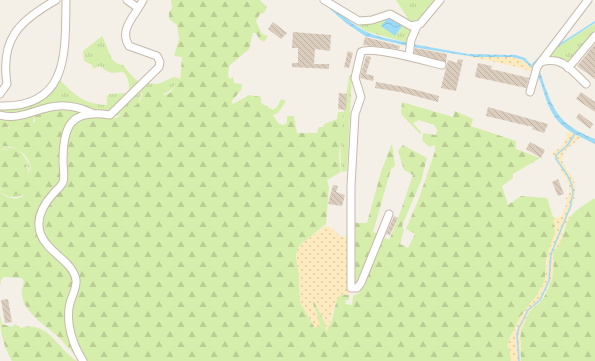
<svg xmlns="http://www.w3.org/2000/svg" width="595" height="361" font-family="Inter,sans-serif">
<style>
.grass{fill:url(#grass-tufts)}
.forest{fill:url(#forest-firs)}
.sand{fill:url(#sand-dots)}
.water{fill:url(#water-waves)}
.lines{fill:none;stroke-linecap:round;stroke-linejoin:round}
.stream{stroke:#9cdcf9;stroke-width:1.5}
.building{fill:url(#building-back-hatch)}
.minor-casing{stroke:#c5b9ab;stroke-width:9}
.minor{stroke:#fff;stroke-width:7}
</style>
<defs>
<pattern id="grass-tufts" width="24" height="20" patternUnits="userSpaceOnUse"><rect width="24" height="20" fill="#d6eeab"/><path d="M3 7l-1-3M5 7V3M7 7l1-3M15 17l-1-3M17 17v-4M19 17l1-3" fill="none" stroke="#b9cd94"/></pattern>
<pattern id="forest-firs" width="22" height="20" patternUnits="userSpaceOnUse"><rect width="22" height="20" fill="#d6eeab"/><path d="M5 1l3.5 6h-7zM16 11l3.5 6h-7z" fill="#b9cd94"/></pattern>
<pattern id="sand-dots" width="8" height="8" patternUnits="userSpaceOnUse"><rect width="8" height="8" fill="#feeabe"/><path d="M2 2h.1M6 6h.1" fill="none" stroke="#dbcaa4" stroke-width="1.8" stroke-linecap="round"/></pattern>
<pattern id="water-waves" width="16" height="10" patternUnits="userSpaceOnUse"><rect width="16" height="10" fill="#9cdcf9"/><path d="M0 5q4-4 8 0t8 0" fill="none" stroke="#88bed6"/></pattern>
<pattern id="building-back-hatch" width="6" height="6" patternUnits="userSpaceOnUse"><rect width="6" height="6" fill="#dbcdbe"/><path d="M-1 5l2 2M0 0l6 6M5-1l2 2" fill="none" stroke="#bdb1a4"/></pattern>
</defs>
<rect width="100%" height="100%" fill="#f5f0e7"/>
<!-- grass -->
<path class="grass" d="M396 0H439L421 21 412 25Z
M337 10C359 22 365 28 389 16L412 29 408 43 365 31Z
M595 24V33L569 62 547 58 553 49Z
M102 36C106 43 110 59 115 62 117 64 121 64 124 66 128 72 133 77 139 82L110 114 92 112 71 105 14 115 0 113V107L31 103 59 79C75 95 83 104 107 105V96L109 94 128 93C131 86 128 77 123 72L112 73 106 71 100 66 93 69 92 65 84 61 83 51Z
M352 75 347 171 342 172C337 141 345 107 349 76Z
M174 77 181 79 180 84 175 85C166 98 156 94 141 93 139 121 93 118 73 122L80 117 111 116 145 83 158 84Z
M58 106 83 112 79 115 53 114 48 117 42 114 35 116 32 124C22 125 23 122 14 130H11L7 125 0 126V116Z
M0 146 18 149C35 166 43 198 9 197L0 192V188L1 190 30 171C24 159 15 148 0 149Z"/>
<!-- forest -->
<path class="forest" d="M171 0H260L267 7 264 13 260 14 256 21 262 34 268 36 264 42 259 39 256 33H253L249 49 229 66 228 76 230 79 233 77 234 83 242 84 241 90 231 102 233 104 249 95 261 97V103L273 110 277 107 281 99 286 101 278 113 273 115 278 123 283 125 287 123V116H294L297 133H317L319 127H323L324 124 337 119 338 112H344L339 156 341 172 327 180 329 187 326 224 299 246 296 256 299 276 300 302 315 328 317 314 313 304 314 300 326 325 325 330 331 323 337 299 342 294 349 295V300H346L345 304 352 305 353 296 359 293 381 236 389 240C399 219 405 197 413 175L404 170 398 151 403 145 427 158 421 181 402 226 404 230 400 244 408 248 415 234 406 229 419 198 435 151V145L429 147 422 140 423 133 436 135 437 130 434 125 419 120 413 123 421 132 420 134 401 114 402 102 453 117 455 111 473 119 471 126 516 141V149L540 158 513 174V178L502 186 508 205 521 196 547 198 556 226 555 233 546 261 545 281 537 295 520 317 509 340 511 361H84L78 350 70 315 77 283 42 235 43 210 60 188 65 141 73 122 97 118H116L136 105 141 99 143 90 151 94 152 90H156L164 95 170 93 175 85 180 83 182 57 174 56 179 39 177 25 169 19V12L172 8Z
M63 109 74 112 79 115 69 125 62 181 47 199 39 235 74 277 67 315 80 359C70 352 65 342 56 335 40 321 14 306 24 282L22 278 4 277 1 280 0 287V192C35 221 49 143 0 146V126L3 122 7 123 8 128 14 130 19 125V122L24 120 30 125 35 121V116L42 114 50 116 54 110Z
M392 143 395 166 391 169 373 232 379 234 357 286 354 285V223H367L381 172Z
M0 149 16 151C31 166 40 195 9 195L0 188Z
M593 199H595V361H521C519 344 519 324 531 310 535 305 540 303 544 297 553 282 553 268 553 252 563 243 563 228 570 217 575 210 586 204 593 199Z
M0 314 2 324 12 327 15 324 21 328C48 320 57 349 77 361H12C3 346 0 331 0 314Z"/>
<!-- sand -->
<path class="sand" d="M461 55C484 58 517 49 533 69L531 72 522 68Z
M568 131 581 137 564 152 562 160C564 166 569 171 572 176 579 189 574 205 567 216H571L563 230 559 245 553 252 554 263 552 280 540 302 529 312 519 336C524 348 519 350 521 361H511L510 349 507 346 520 317 537 295 545 281 548 252 555 233 553 218 561 217 567 203 565 200 570 192 568 183 552 153 563 146Z
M325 226 330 227 341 237 349 236V295L342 294C332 303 332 321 326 333V324L314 301 313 304 320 325 315 328 300 302 299 276 296 256 299 246Z"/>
<!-- water -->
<path class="water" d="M322 2C337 7 345 19 358 27 372 37 392 39 408 43V46L365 36 346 23Z
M388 17 402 26 395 36 381 26Z
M412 44 468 54 516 55 525 58 534 68 533 69 523 60 513 57H475L412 47Z
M538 69C542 74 543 83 546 89 556 118 567 128 595 139V144C570 132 556 127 546 99 543 90 541 81 536 73Z"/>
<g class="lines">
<!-- stream -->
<path class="stream" d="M556 47 595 22
M532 65 542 55
M519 361 517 334 519 328 528 310 540 300 549 281 551 254 571 205C570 200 573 198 573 193 573 181 563 168 556 159V155L567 146 574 135"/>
</g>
<!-- building -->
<path class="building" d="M273 22 287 33 281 39 268 29Z
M293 32 331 35 330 51 315 49 314 64H329V69L292 67V63H298V48H292Z
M365 37 400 46 399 49 363 45Z
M595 44V79L577 66Z
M415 48 447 54 446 62 414 53Z
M348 51 353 53 349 68 344 67Z
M366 56 371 57 366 74 374 76 373 81 360 78Z
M458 59 463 60 456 91 441 88 448 60 457 63Z
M478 63 492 66 491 69 529 78 526 88 475 77Z
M376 82 405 87 439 96 438 102 400 92 375 88Z
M581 92 595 102V112L576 99Z
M339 93 347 94 346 110 338 109Z
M488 107 548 124 544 133 532 129 533 127 486 116Z
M579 113 593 124 590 129 576 118Z
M530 142 545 150 541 158 526 149Z
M558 179 564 194 558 196 552 182Z
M333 185 338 186 336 192 345 195 342 206 328 204Z
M394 216 398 218 390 235 386 234Z
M8 299 12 322 5 323 1 300Z"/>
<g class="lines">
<defs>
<path id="minor" d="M127 0 138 8
M324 0 359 21 372 20 390 14 411 26 420 24 440 0
M409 56 411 40 417 26
M541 62C563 56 571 70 586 84
M568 68 595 36
M530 92 537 67 588 0
M0 94 7 84C0 39 19 21 56 0
M0 106C70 108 65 51 66 0
M0 115C21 121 38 107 58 106 70 105 81 108 92 113
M389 214 361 283 357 288H351V186L355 114 361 97 355 78 361 52C371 45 429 62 442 65
M83 361C73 345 65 323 70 303 72 296 77 287 76 280 73 261 48 253 41 235 35 220 43 205 53 194 56 190 61 187 63 182 65 176 63 168 63 161 63 125 71 109 110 115L159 67 160 62 157 56 129 46C118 29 136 15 143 0"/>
</defs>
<!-- minor casing -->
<use href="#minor" class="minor-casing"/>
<!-- minor -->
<use href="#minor" class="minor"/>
</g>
</svg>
